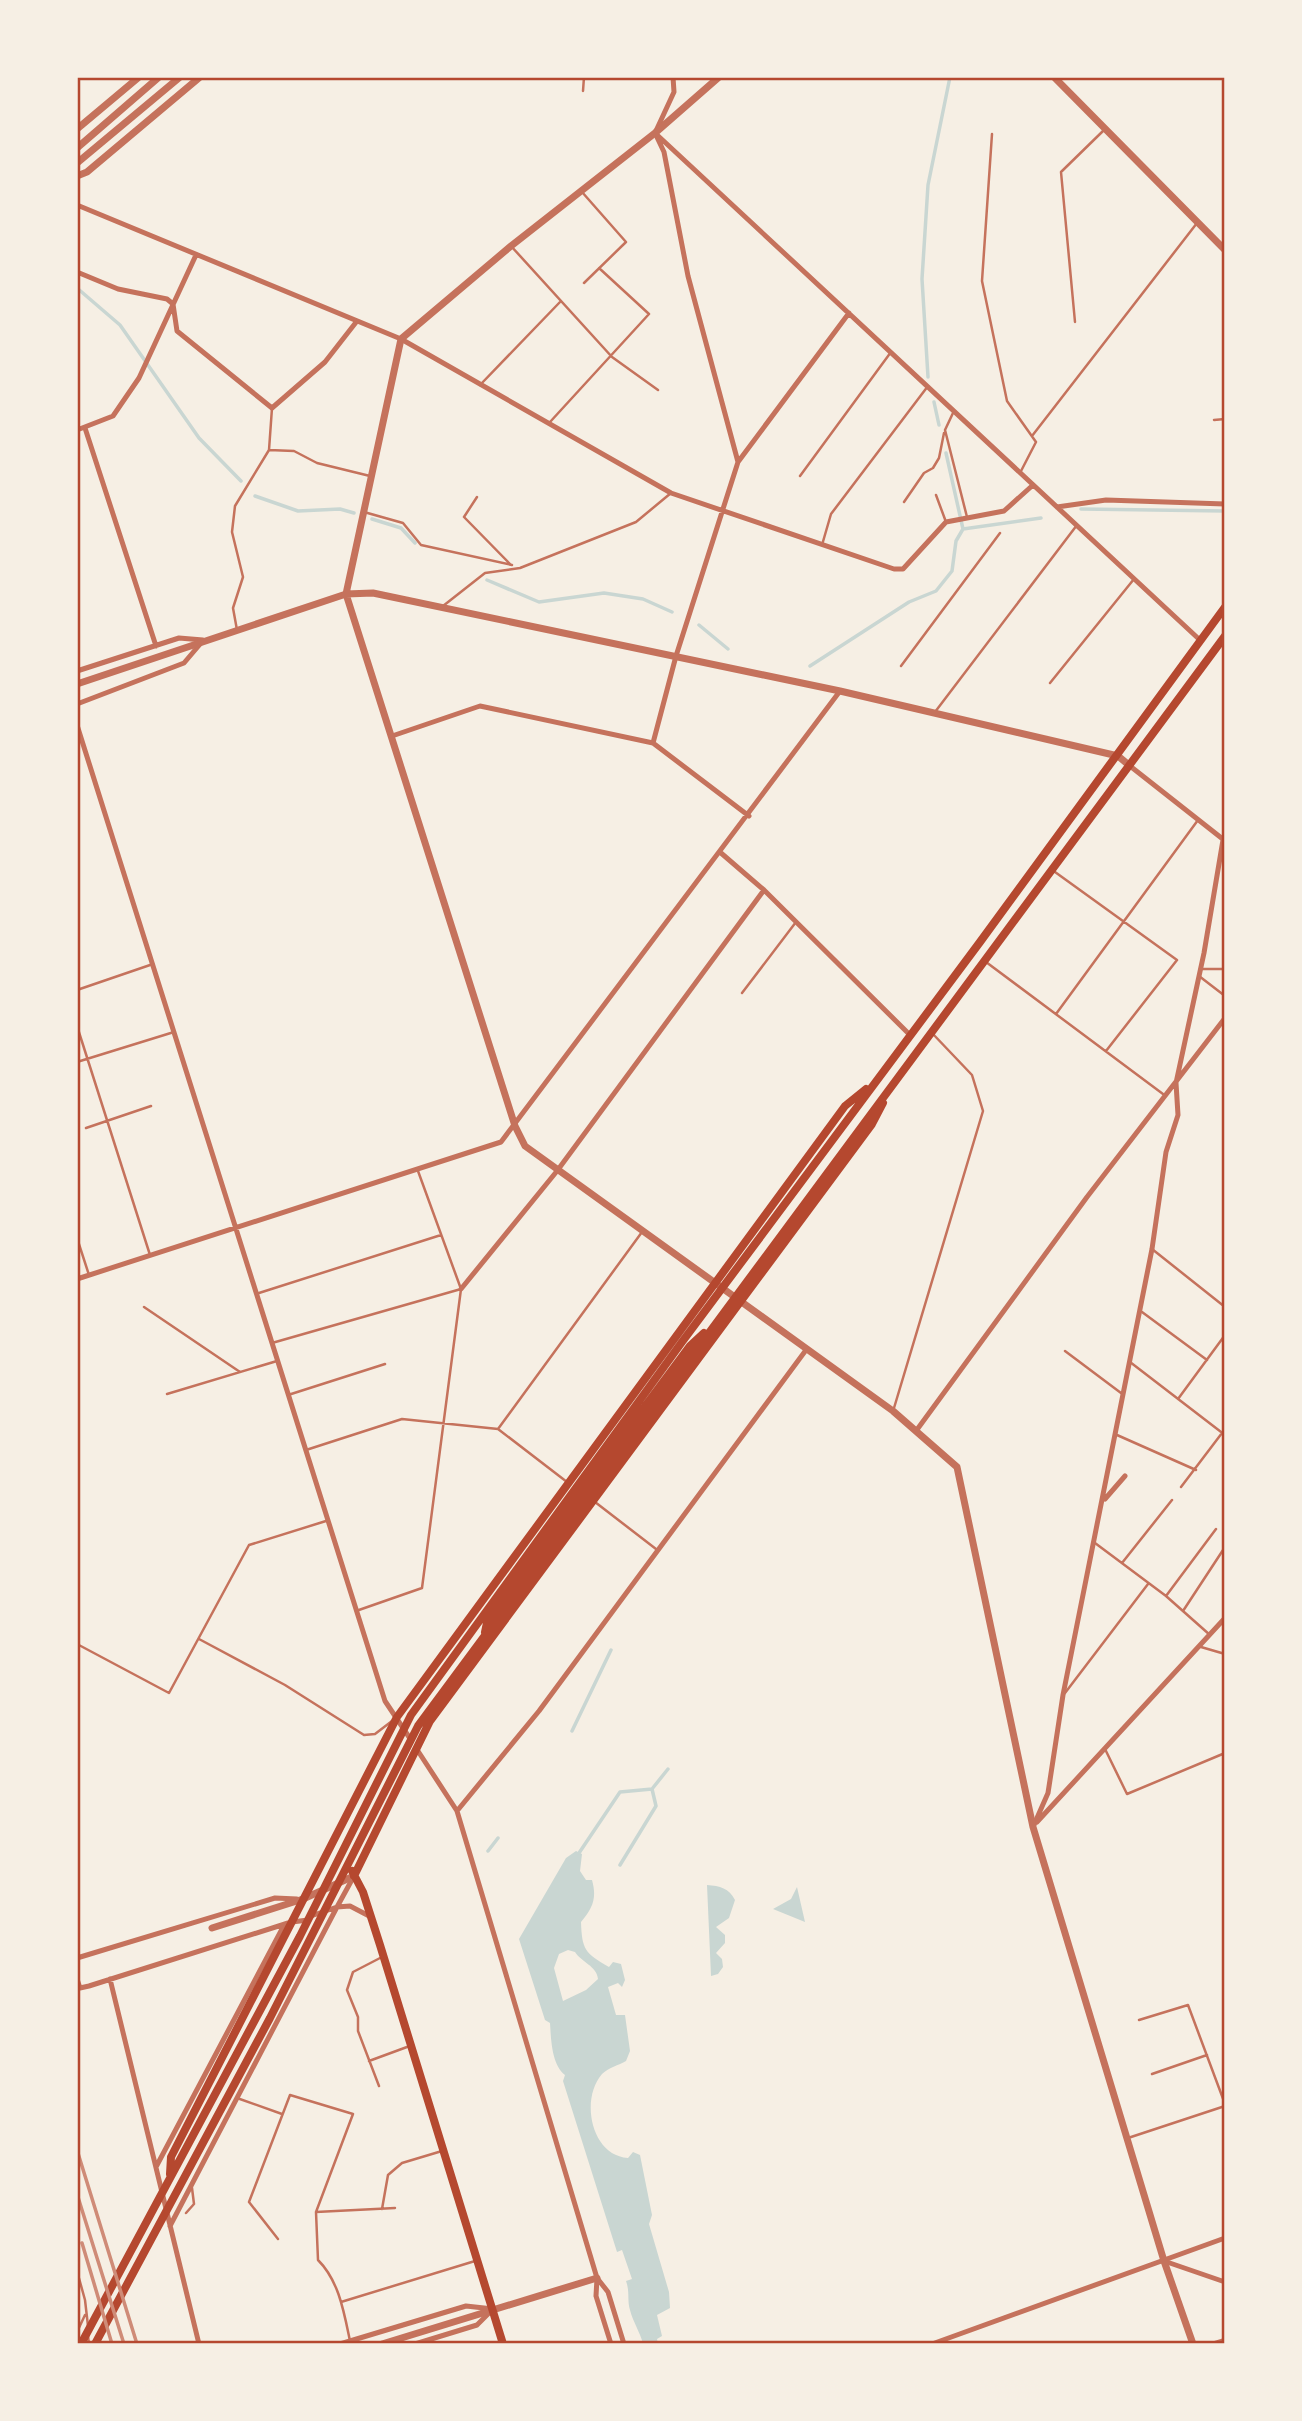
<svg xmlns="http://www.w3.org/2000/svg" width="1302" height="2421" font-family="'DM Sans',sans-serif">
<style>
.water{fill:#c9d6d2;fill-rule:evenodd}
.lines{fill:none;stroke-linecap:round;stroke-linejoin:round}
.stream{stroke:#c9d6d2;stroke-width:3.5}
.service{stroke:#c5725c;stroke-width:2.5}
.minor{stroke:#c5725c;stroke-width:5}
.tertiary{stroke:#c5725c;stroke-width:7}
.secondary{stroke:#b5482f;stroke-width:8}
.rail{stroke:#cf8b77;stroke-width:3.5}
.neatline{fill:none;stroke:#b5482f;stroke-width:2.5}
</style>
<rect width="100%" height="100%" fill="#f6efe4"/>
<!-- water -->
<path class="water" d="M576 1851 582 1854 580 1871 586 1880H592C597 1898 593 1908 581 1922 582 1950 585 1953 609 1967L613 1962 621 1964 625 1980 622 1987 618 1983 608 1987 616 2015H625L630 2051 626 2061C619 2065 608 2068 602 2074 580 2099 591 2156 628 2158L633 2152 640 2155 652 2215 649 2224 669 2292 670 2308 657 2315 662 2336 657 2339 658 2344H643C640 2332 633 2322 630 2310 627 2300 630 2292 626 2281L632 2279 622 2250 617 2252 563 2081 565 2075C551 2064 551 2037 550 2023L545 2020 519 1939 566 1858ZM568 1950 575 1952C581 1962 597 1966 598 1979L586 1990 563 2001 554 1968 559 1954Z
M707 1885C720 1886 729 1888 735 1900L729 1918 716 1927 725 1935V1943L716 1953 722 1959 723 1967 718 1974 711 1976Z
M797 1887 805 1922 773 1909 791 1899Z"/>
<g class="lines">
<!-- stream -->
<path class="stream" d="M77 288 120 325 199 438 241 481
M928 377 922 279 928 185 950 77
M934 402 939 425
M946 453 963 529
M255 496 298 511 340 509 354 513
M1081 509 1225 511
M372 519 401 528 415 543
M487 580 539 602 604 593 643 599 672 612
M699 625 728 649
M810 666 909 602 936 591 952 571 956 541 963 529 1041 518
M572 1731 611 1650
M488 1851 498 1838
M579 1853 620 1792 652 1789 668 1769
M620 1865 656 1806 652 1789"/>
<!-- service -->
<path class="service" d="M583 91 584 77
M992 134 982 281 1007 401 1036 442 1020 473
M582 192 626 242 584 283
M511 246 612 357 658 390
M1075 322 1061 172 1103 131
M480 385 560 302
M953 413 945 430 967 517
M1214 420 1225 419
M550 422 649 314 599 268
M1032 436 1197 223
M269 450 294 451 317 463 370 476
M800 476 891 352
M936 495 946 522
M477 497 464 517 510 564
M904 502 924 473 933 468 939 458 944 433
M364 512 403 523 421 545 512 565
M822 545 831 514 928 386
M443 606 485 573 520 568 636 522 671 493
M237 630 233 608 243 577 232 532 235 506 269 450 272 408
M901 666 1000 533
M1050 683 1134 579
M935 712 1077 525
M1055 872 1177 960 1106 1051
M986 962 1163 1094
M1201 969H1225
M1199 976 1225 996
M77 990 153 964
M742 993 796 922
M1056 1014 1198 820
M77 1026 150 1255
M77 1062 174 1032
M86 1128 151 1106
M77 1238 89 1275
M1152 1249 1225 1307
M259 1293 441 1235
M144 1307 240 1372
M1142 1312 1207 1360
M272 1343 461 1289
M1065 1351 1121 1393
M1130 1362 1225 1435
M167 1394 277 1361
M288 1395 385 1364
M1178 1399 1225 1335
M894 1408 983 1111 972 1075 932 1033
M498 1429 642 1232
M1117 1435 1196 1470
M306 1450 402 1419 498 1429 567 1482
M1181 1487 1222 1433
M595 1502 656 1549
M1095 1543 1166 1596 1210 1635
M1122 1563 1172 1500
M1166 1596 1216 1529
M356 1611 422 1588 461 1289 418 1171
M1183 1611 1225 1547
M199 1639 285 1685 364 1735 375 1734 392 1721
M77 1644 169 1693 249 1545 326 1521
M1201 1647 1225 1654
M1065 1693 1148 1584
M1105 1749 1127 1794 1225 1753
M1139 2020 1188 2005 1225 2104
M369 2061 407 2047
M1152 2074 1207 2055
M379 2086 358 2031V2017L347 1990 353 1972 382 1957
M237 2098 282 2114
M1128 2138 1225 2106
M382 2209 388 2175 402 2163 442 2151
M316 2212 395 2208
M186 2213 194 2204 192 2188
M278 2239 249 2202 290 2095 353 2114 316 2212 318 2260C339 2281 344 2312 350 2341
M77 2271 85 2300 88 2326
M341 2302 475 2261
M77 2332 85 2315
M88 2336 89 2344
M1209 2344 1225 2339"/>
<!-- minor -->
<path class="minor" d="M673 77 674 92 655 133 664 152 688 276 738 462
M655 133 1201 641
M77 205 401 339 671 493 894 569H903L946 522 1004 511 1033 485
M77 272 118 289 167 299 173 304 177 331 272 408 325 362 357 321
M85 428 156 646
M77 430 113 416 139 378 196 255
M1057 507 1106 500 1225 504
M77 671 179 638 203 640
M77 704 184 663 201 643
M77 725 385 1701 411 1740
M392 736 480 706 653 743 749 816
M653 743 676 656 738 462 849 313
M1130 766 1224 840
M721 853 764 890 909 1034
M77 1279 501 1142 840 691
M461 1289 557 1171 764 890
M916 1431 1087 1197 1225 1018
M1105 1499 1125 1476
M416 1748 457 1811 597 2278 596 2296 611 2344
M457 1811 539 1711 806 1350
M1037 1822 1225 1618
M1033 1827 1048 1793 1063 1695 1152 1249 1166 1152 1178 1115 1176 1083 1204 953 1223 840
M311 1916 337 1907 354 1876
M77 1958 275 1898 297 1899
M77 1979 80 1988 89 1986 288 1923
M110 1979 199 2344
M156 2167 282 1929 292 1922 308 1920
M170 2226 337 1907 350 1906 371 1917
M1164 2261 1225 2282
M597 2278 608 2292 624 2344
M340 2344 466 2306 493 2309
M415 2344 477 2325 491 2311
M932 2344 1225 2238"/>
<!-- tertiary -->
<path class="tertiary" d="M719 77 655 133 511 246 401 339 346 594 515 1126 525 1146 893 1411 957 1467 1033 1827 1164 2261 1193 2344
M1054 77 1225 250
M77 129 139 77
M77 148 159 77
M77 163 180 77
M77 176 87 172 200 77
M77 684 346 594 373 593 840 691 1118 756 1130 766
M212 1928 303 1899 354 1876
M382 2344 597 2278"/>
<!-- secondary -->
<path class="secondary" d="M485 1632 488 1618 690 1346 704 1333
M352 1871 363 1892 380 1945 503 2344
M354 1876 430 1721 872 1124 883 1103
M170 2174 171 2157 397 1717 845 1106 866 1089
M81 2344 300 1936 411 1715 682 1342 980 942 1225 607
M95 2344 270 2018 418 1726 1225 636"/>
<!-- rail -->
<path class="rail" d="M77 2150 137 2344
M77 2194 124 2344
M82 2243 112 2344"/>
</g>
<!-- border -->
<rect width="1302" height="2421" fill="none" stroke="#f6efe4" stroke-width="158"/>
<rect x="79" y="79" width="1144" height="2263" class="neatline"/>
</svg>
